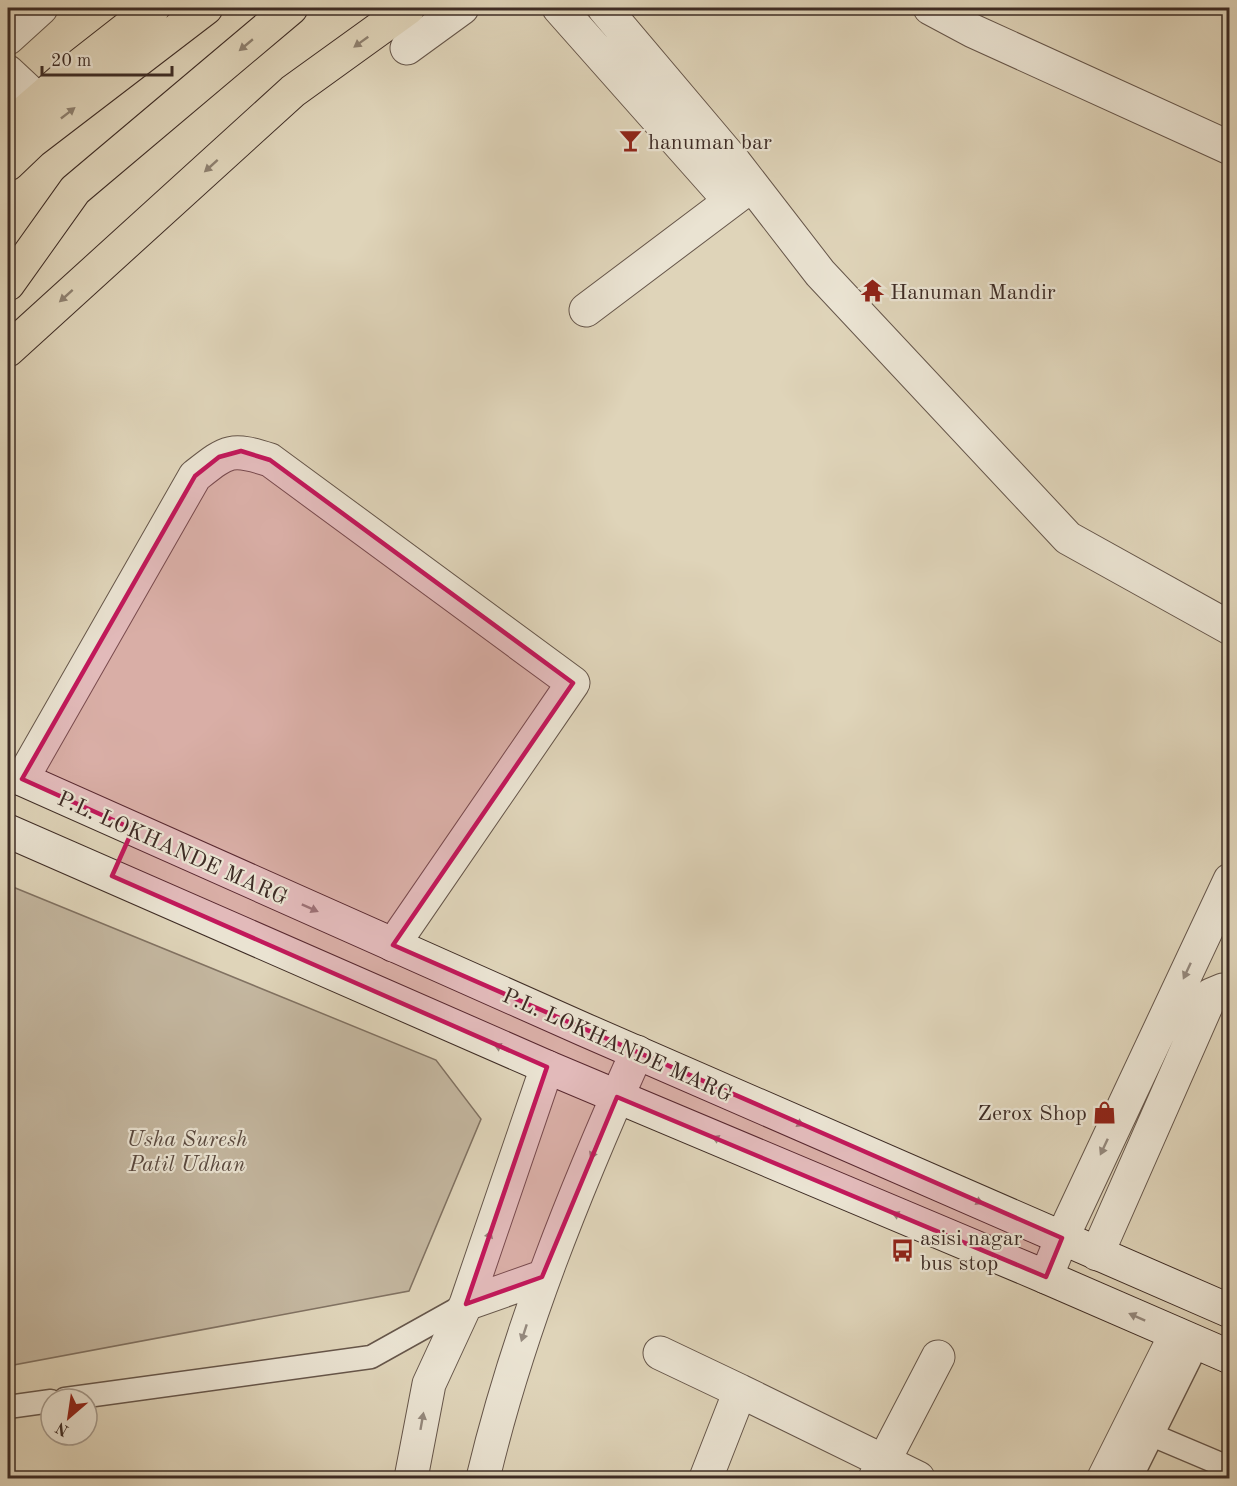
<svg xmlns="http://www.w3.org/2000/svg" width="1237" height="1486" font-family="'Old Standard TT',serif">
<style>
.green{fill:#c4b7a0;stroke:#817262;stroke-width:1.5}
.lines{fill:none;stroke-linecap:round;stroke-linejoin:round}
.service-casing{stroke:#66564a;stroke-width:25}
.minor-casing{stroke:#66564a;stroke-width:35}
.secondary-casing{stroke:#3e2c25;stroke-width:35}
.motorway-casing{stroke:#3e2c25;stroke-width:35}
.service{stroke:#eae3d2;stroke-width:22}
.minor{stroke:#eae3d2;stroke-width:33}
.secondary{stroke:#eae3d2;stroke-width:33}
.motorway{stroke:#dfd4b9;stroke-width:33}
.oneway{fill:#8e806f}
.oneway2{fill:#94887c}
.marked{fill:#c2185b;fill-opacity:0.2;stroke:#c2185b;stroke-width:4.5;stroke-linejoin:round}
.labels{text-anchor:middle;stroke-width:4.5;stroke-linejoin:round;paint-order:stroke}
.poi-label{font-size:22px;fill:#3e2c25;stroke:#eae3d2;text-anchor:start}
.street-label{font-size:22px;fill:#3e2c25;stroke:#eae3d2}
.park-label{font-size:22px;font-style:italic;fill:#59483e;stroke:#eae3d2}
</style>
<rect width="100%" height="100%" fill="#dfd4b9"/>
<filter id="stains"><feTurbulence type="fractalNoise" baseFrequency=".00333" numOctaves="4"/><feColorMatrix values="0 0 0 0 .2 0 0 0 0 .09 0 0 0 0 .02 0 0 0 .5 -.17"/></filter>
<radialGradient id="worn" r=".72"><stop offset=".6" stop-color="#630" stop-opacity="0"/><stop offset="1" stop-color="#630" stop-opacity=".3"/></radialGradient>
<!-- green -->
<path class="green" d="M8 885 436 1060 481 1119 409 1291 8 1366Z"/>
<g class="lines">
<defs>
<path id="service" d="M65 1399 371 1357 466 1304
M8 1407 51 1401
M1152 1435 1230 1468
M1131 1478 1198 1343"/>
<path id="minor" d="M559 8 730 201
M604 8 735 163 820 273 1068 538 1230 628
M930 8 973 31 1230 148
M8 38 41 8
M407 48 462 8
M8 72 38 100
M586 310 748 188
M22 779 195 476C227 451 230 447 270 460L573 683 393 945
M1097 1254 1211 995 1223 990 1230 993
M1046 1277 1062 1238 1230 880
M466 1304 542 1277
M660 1353 740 1391
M411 1478 429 1384 466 1304 547 1067
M483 1478C518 1331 575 1191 637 1052
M706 1478 740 1391 918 1478
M875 1478 938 1357
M1104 1478 1176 1334"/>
<path id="secondary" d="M8 773 585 1030 1230 1311
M8 831 547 1067 1046 1277 1230 1357"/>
<path id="motorway" d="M8 127 70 73 153 8
M8 164 31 142 206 8
M8 284 75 190 291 8
M8 350 293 91 408 8"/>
</defs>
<!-- service casing -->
<use href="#service" class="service-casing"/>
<!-- minor casing -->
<use href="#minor" class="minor-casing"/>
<!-- secondary casing -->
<use href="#secondary" class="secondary-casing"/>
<!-- motorway casing -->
<use href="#motorway" class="motorway-casing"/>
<!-- service -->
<use href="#service" class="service"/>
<!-- minor -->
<use href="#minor" class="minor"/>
<!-- secondary -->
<use href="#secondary" class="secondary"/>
<!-- motorway -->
<use href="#motorway" class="motorway"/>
</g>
<!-- one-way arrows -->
<defs><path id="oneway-solid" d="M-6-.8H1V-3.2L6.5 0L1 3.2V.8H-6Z" transform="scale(1.5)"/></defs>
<g class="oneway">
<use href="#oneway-solid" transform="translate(361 42) rotate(144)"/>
<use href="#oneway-solid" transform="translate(246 45) rotate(140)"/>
<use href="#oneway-solid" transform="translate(68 113) rotate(-38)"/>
<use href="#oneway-solid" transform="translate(211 166) rotate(138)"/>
<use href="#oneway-solid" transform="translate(66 296) rotate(138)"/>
</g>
<g class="oneway2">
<use href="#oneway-solid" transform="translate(310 908) rotate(24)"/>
<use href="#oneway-solid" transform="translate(1187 971) rotate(115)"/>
<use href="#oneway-solid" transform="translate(502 1048) rotate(-156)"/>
<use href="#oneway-solid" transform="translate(796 1122) rotate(24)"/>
<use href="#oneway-solid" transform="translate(720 1140) rotate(-157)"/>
<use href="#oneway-solid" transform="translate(1104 1147) rotate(115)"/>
<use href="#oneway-solid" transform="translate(594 1151) rotate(113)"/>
<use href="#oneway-solid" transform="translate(975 1200) rotate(24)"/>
<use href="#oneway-solid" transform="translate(900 1216) rotate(-157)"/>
<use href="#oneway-solid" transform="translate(488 1239) rotate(-71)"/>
<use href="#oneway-solid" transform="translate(1137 1317) rotate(-156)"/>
<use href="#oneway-solid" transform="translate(524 1333) rotate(108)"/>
<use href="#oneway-solid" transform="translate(422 1421) rotate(-80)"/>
</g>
<!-- marked area -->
<path class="marked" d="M241 451 270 460 573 683 393 945 1062 1238 1046 1277 617 1097 542 1277 466 1304 547 1067 112 876 133 829 22 779 195 476 219 457Z"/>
<!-- icons -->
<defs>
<symbol id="bar-bare" viewBox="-9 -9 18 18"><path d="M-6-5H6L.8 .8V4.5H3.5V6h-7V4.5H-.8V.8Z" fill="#8f2418" stroke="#eae3d2" stroke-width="2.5" paint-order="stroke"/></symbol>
<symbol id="temple-bare" viewBox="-9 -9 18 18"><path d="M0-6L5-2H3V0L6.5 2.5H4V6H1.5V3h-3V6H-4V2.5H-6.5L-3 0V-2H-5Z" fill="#8f2418" stroke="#eae3d2" stroke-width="2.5" paint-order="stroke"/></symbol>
<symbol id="shop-bare" viewBox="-9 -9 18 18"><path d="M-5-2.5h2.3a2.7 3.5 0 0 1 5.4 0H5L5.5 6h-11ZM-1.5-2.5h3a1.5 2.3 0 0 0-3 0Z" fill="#8f2418" stroke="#eae3d2" stroke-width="2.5" paint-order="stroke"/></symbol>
<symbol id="bus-bare" viewBox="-9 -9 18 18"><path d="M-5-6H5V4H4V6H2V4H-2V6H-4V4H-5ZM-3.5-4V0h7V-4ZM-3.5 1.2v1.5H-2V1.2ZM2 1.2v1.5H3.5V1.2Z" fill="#8f2418" stroke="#eae3d2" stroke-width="2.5" paint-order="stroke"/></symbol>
</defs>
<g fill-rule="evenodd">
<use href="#bar-bare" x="614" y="124" width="33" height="33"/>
<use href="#temple-bare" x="856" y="274" width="33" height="33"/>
<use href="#shop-bare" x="1088" y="1096" width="33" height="33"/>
<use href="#bus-bare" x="886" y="1234" width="33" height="33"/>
</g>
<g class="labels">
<!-- poi labels -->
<g class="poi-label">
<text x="648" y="149">hanuman bar</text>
<text x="890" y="299">Hanuman Mandir</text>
<text x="1087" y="1120" text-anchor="end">Zerox Shop</text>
<text x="920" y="1245">asisi nagar<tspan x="920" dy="25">bus stop</tspan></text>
</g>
<!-- street labels -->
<g class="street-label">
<text transform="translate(173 847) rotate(24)" y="8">P.L. LOKHANDE MARG</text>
<text transform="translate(618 1044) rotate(24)" y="8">P.L. LOKHANDE MARG</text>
</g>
<!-- park labels -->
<g class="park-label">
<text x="187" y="1146">Usha Suresh<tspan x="187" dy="25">Patil Udhan</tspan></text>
</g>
</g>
<!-- margin -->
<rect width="1237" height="1486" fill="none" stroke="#dfd4b9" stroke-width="30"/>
<rect x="9" y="9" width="1219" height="1468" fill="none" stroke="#3e2c25" stroke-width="3"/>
<rect x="15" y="15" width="1207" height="1456" fill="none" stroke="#3e2c25" stroke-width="1.5"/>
<!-- north arrow -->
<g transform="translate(69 1417) rotate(209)"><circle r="28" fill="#eae3d2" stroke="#a59a8d" stroke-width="1.5"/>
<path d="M0-4.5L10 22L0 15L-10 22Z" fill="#8f2418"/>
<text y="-9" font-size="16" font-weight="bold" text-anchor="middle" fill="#3e2c25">N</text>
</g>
<!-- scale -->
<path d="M42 66v9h130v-9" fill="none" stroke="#3e2c25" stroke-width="3"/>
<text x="51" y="66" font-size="18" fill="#3e2c25" stroke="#eae3d2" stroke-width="4.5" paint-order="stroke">20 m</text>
<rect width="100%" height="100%" filter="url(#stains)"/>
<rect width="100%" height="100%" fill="url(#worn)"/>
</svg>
